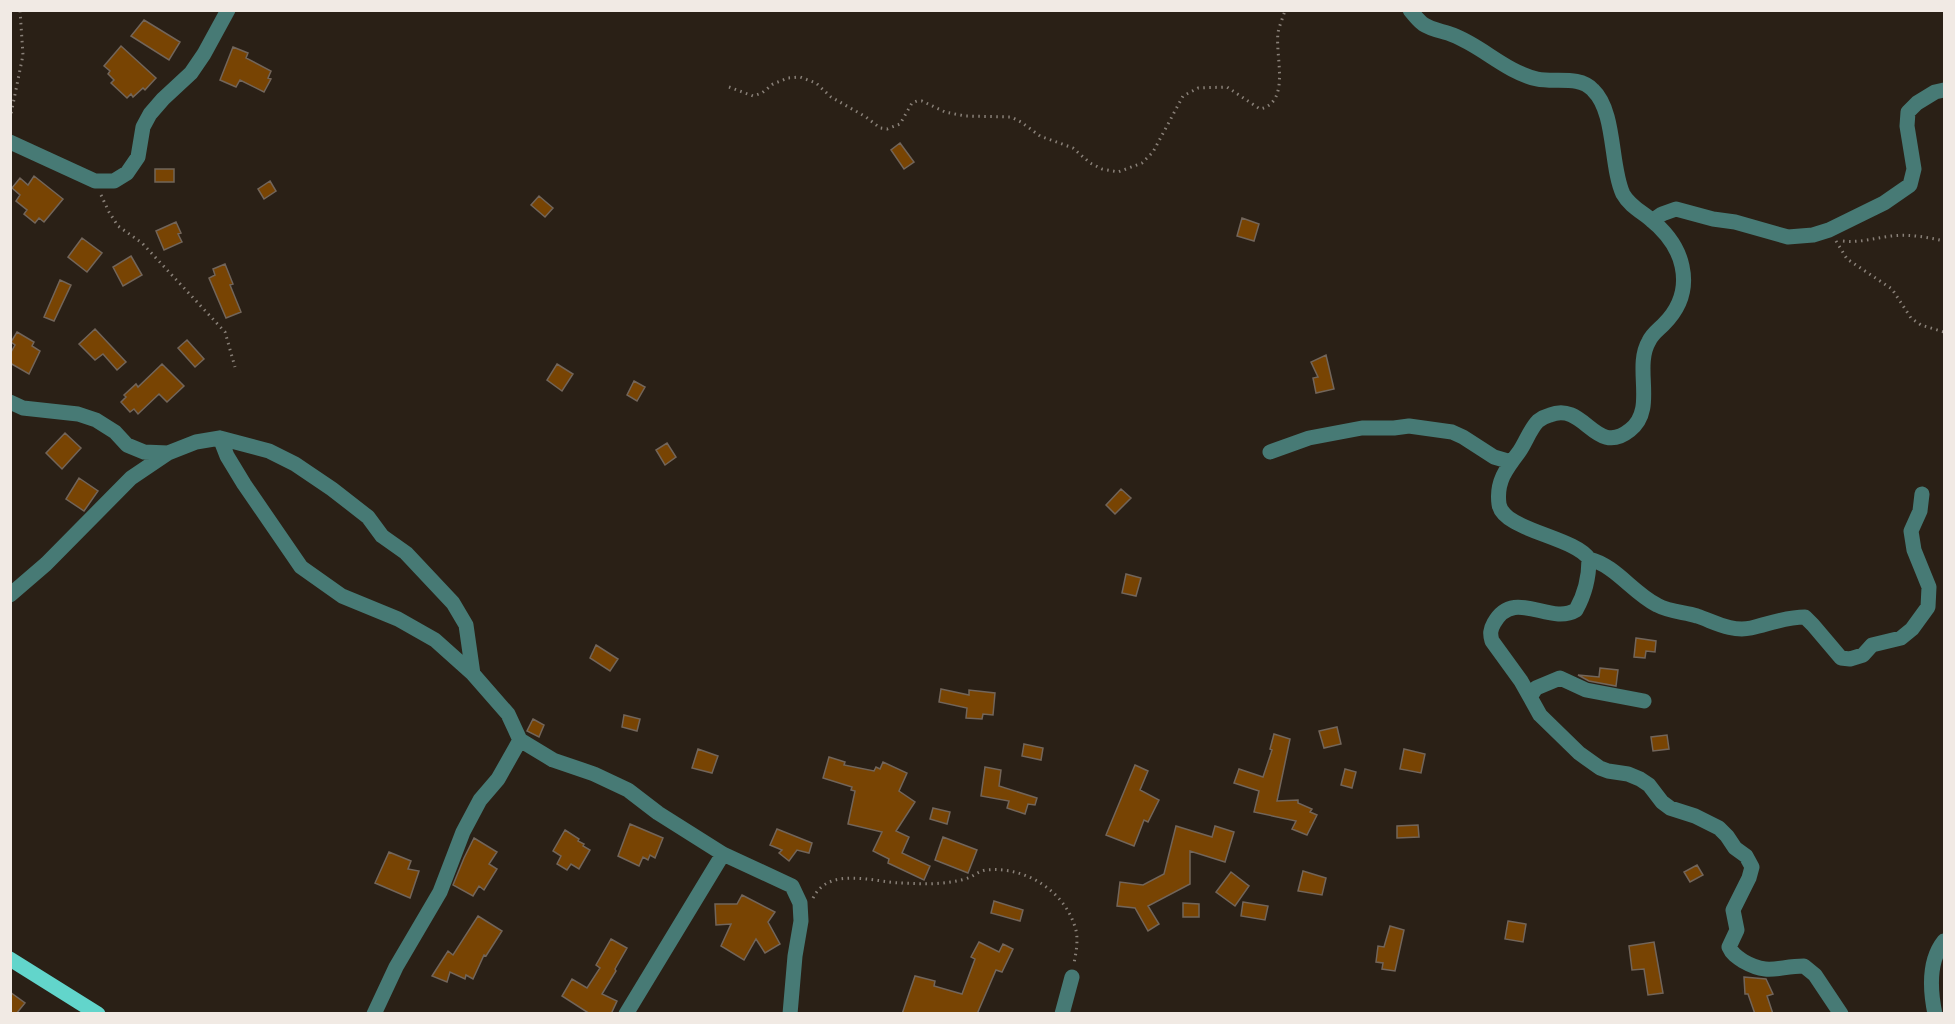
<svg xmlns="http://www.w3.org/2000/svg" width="1955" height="1024" font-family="'Public Sans',sans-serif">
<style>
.building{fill:#784403;stroke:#72655a;stroke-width:1.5}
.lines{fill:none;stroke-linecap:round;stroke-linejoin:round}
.path{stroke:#898078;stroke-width:3;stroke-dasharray:1.5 4.5;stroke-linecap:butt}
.minor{stroke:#477a75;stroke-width:15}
.major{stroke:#62d5cb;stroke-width:15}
</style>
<rect width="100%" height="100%" fill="#2a2016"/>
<!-- building -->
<path class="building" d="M144 20 180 42 169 60 131 36Z
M121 46 156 78 145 90 143 88 133 97 131 94 127 98 111 83 114 80 108 74 110 71 104 66Z
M233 47 248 53 246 58 271 71 268 78 271 79 264 92 240 80 236 87 220 80Z
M900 143 914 162 904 169 891 150Z
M155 169H174V182H155Z
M34 176 63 199 44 222 39 218 35 223 24 214 27 210 16 201 20 195 12 188 20 178 28 185Z
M270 181 276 191 264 199 258 189Z
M539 196 553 208 545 217 531 205Z
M1242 218 1259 224 1254 241 1237 236Z
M176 222 181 233 178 234 182 242 164 250 156 231Z
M82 238 102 253 87 272 68 257Z
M131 256 142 275 123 286 113 267Z
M225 264 233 284 230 285 241 312 226 318 209 278 215 275 213 269Z
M60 280 71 285 54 321 44 317Z
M95 329 126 362 117 370 103 354 95 360 79 344Z
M17 332 34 342 32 346 40 351 29 374 10 363V354L15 345 11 342Z
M187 340 204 359 195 367 178 348Z
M1326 355 1334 389 1316 393 1313 378 1318 377 1311 362Z
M162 364 184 386 167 402 159 394 138 414 134 409 130 412 121 402 126 397 124 395 136 384 138 387Z
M557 364 573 374 562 391 547 380Z
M634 381 645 387 637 401 627 395Z
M65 433 81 448 62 469 46 453Z
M667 443 676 457 665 465 656 450Z
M79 478 98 491 84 511 66 499Z
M1121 489 1131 498 1115 514 1106 505Z
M1126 574 1141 578 1136 596 1122 593Z
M1636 638 1656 641 1655 652 1646 651 1645 658 1634 657Z
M596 645 618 659 610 671 590 658Z
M1600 668 1618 670 1616 686 1589 681 1578 675 1599 677Z
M941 689 969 695V690L995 693 993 715 983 714 982 719 966 718 967 708 939 702Z
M624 715 640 719 637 731 622 727Z
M533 719 544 725 539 737 527 731Z
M1337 727 1341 744 1324 748 1319 731Z
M1274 734 1290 739 1277 801 1298 800V803L1312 809 1310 812 1317 815 1307 835 1292 829 1296 821 1254 812 1259 791 1234 783 1239 769 1263 777 1272 750 1270 749Z
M1667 735 1669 749 1653 751 1651 737Z
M1024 744 1043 748 1041 760 1022 756Z
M698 749 718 756 712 773 692 768Z
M1404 749 1425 754 1421 773 1400 769Z
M829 757 845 762 844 765 874 771 876 767 880 769 883 762 907 773 899 791 915 802 896 831 909 837 902 853 930 866 924 880 888 863 889 859 873 851 882 832 848 824 855 791 851 790 852 787 823 778Z
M1135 765 1148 771 1140 790 1159 800 1148 822 1144 820 1134 846 1106 835Z
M985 767 1001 770 999 786 1037 798 1035 805 1028 804 1025 814 1007 808 1009 801 981 796Z
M1345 769 1356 772 1352 788 1341 785Z
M933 808 950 812 947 824 930 819Z
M630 824 663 838 655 858 650 855 648 860 643 857 639 866 618 856Z
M1418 825 1419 837 1397 838V826Z
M1176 826 1212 837 1215 826 1234 832 1225 862 1190 851V884L1148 906 1159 924 1148 931 1135 908 1117 906 1120 882 1143 885 1164 874Z
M777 829 812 843 809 853 797 850 789 861 779 853 782 850 770 845Z
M565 830 579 839 578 841 584 844 583 846 590 850 579 869 571 864 567 870 557 864 561 856 553 851Z
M943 837 977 850 968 873 935 860Z
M474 838 497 852 489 864 497 869 484 890 479 886 473 896 453 885 464 858Z
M389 852 411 861 408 869 419 871 410 898 375 883Z
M1697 865 1703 875 1690 882 1684 872Z
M1303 871 1326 878 1322 895 1298 891Z
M1231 872 1249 886 1235 906 1216 892Z
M742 895 775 912 768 922 780 944 765 953 756 939 744 960 721 946 731 924 716 925 715 904H737Z
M994 901 1023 910 1020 921 991 913Z
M1243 902 1268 906 1265 920 1241 916Z
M1183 903 1199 904V917H1183Z
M478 916 502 931 486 956 484 955 473 979 466 975 465 979 450 972 447 982 432 976 448 951 453 955Z
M1508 921 1526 924 1523 942 1505 939Z
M1390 926 1404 930 1395 971 1382 969 1383 963 1376 962 1378 946 1384 947Z
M611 939 627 948 615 969 616 971 602 994 617 1001 611 1014H590L562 996 572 979 587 988 600 968 596 965Z
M979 942 999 952 1003 944 1013 949 1002 972 996 970 977 1014H902L915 976 935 981 934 986 962 994 975 959 971 957Z
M1654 942 1663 993 1648 995 1644 969 1632 970 1629 946Z
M1744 977 1766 979 1773 994 1767 996 1773 1014H1755L1748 994H1745Z
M10 992 25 1003 16 1014H10Z"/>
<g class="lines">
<!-- path -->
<path class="path" d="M729 87 753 96 762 93 773 84 788 78 800 77 816 83 831 97 866 117 880 128 887 129 900 124 912 103 917 101H922L945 112 965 116 1011 117 1021 122 1040 136 1073 148 1090 163 1102 169 1118 172 1142 163 1153 152 1183 96 1198 88 1227 87 1260 109C1291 102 1275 57 1278 33 1279 26 1283 18 1285 10
M10 119 23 55 20 10
M101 195 109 212 118 226 142 243 225 332 235 367
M1836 241 1847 259 1892 289 1911 318 1921 325 1944 332
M1843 241C1860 243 1875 238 1891 236 1909 234 1927 237 1944 241
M813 898C829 866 873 882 901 883 923 884 944 885 965 879 973 877 978 871 986 870 1024 866 1064 890 1075 927 1079 938 1076 953 1074 963"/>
<!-- minor -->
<path class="minor" d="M1410 10C1414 15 1418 20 1423 24 1432 30 1443 31 1453 35 1482 46 1506 72 1537 79 1555 83 1579 75 1593 90 1616 112 1610 166 1623 194 1629 205 1640 211 1649 218 1664 230 1678 247 1682 266 1687 289 1680 308 1664 324 1659 329 1652 334 1649 341 1633 368 1657 409 1630 430 1595 458 1585 401 1550 415 1546 416 1542 418 1538 421 1530 429 1526 442 1519 452 1506 469 1496 482 1499 504 1502 530 1575 537 1589 559 1589 576 1585 594 1576 610 1550 626 1514 587 1494 623 1490 630 1490 634 1492 641L1521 681 1540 715 1579 753 1600 768 1608 771 1628 774 1640 779 1649 785 1662 802 1670 808 1695 816 1719 828 1727 836 1735 848 1746 856 1752 867 1749 878 1733 910 1737 930 1729 947C1732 954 1737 957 1743 961 1769 976 1778 966 1804 966L1815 975 1841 1014
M10 142 95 181H114L127 173 138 157 143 127 150 114 163 99 191 73 204 54 228 10
M1652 221 1662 214 1676 209 1713 219 1735 222 1788 237 1813 235 1829 230 1884 203 1910 185 1914 169 1907 126 1908 112 1917 103 1935 92 1944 90
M10 402 23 408 78 414 96 420 115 432 127 445 144 452 168 453
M220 438 227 456 244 484 301 567 342 596 398 619 435 640 473 674 508 714 520 740 498 779 480 800 463 832 440 892 396 967 374 1014
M1270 452 1309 438 1362 428H1394L1409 426 1452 432 1463 437 1494 457 1511 462
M1589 559C1615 565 1633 593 1657 605 1670 612 1684 612 1697 616 1715 622 1731 632 1751 628 1769 624 1785 617 1805 617L1813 625 1841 658 1850 659 1863 655 1872 645 1901 638 1912 629 1928 607 1929 587 1914 550 1911 531 1920 511 1922 494
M10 595 46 564 131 478 168 453 196 442 220 438 269 451 295 464 332 489 368 517 382 536 406 553 453 603 466 625 473 674
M1530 697 1536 688 1560 678 1586 690 1644 701
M520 740 553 760 594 774 628 790 658 813 723 854 792 886 800 903 801 921 795 956 790 1014
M626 1014 723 854
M1062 1014 1072 977
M1935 1014C1930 990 1928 961 1944 941"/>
<!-- major -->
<path class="major" d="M10 959 98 1014"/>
</g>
<!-- border -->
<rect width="1955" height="1024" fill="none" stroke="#f1eae4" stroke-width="24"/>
</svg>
